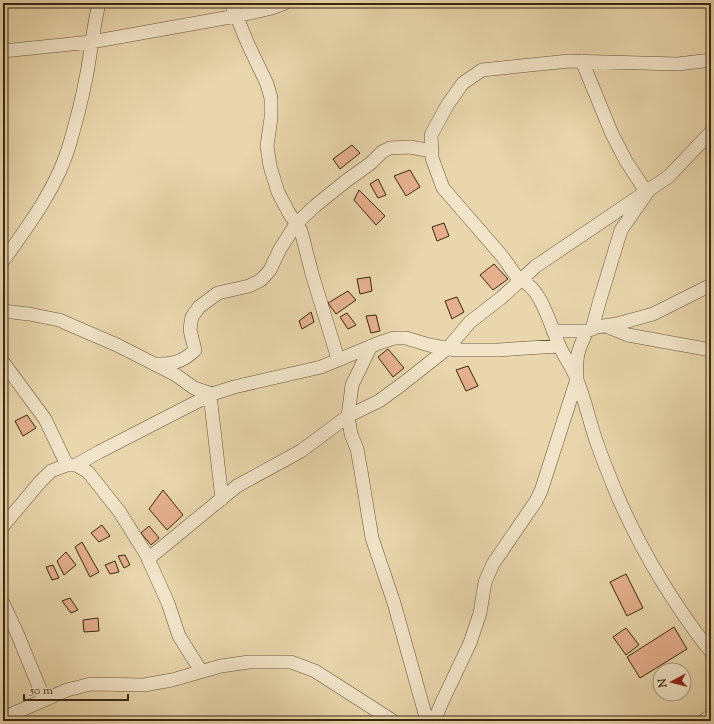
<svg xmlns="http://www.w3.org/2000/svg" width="714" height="724" font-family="'Sorts Mill Goudy',serif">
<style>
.building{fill:#e6b08e;stroke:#39270f}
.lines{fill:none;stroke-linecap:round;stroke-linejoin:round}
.minor-casing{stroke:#655336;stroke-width:14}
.minor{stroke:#f1e4c9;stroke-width:13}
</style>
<rect width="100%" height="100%" fill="#e9d6ac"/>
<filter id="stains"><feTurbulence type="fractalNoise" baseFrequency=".005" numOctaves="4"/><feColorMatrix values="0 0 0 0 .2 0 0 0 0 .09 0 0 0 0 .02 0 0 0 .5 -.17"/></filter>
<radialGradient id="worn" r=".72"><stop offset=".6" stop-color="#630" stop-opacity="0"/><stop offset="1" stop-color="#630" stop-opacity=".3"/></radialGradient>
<!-- building -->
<path class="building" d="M352 145 360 153 340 169 333 159Z
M410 170 420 187 406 196 394 176Z
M378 179 386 195 378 198 370 184Z
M359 190 385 216 376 225 354 200Z
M444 223 449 236 437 241 432 227Z
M494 264 508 279 493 290 480 275Z
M370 277 372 291 360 294 357 279Z
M348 291 356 300 336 314 328 303Z
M457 297 464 312 452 319 445 301Z
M311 312 314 322 302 329 299 321Z
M347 313 356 325 348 329 340 317Z
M376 315 380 331 371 333 366 316Z
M388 349 404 368 393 377 378 357Z
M468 366 478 386 466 391 456 370Z
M27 415 36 428 23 436 15 421Z
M163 490 183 515 167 530 149 509Z
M102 525 110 536 99 542 91 533Z
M149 526 159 538 151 545 141 533Z
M82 542 99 572 90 577 75 547Z
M66 552 76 565 64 575 57 561Z
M125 555 130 565 124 568 118 556Z
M115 561 119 572 110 574 105 565Z
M53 565 59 578 52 580 46 567Z
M626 574 643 608 627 616 610 582Z
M70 598 78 610 71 613 62 601Z
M98 618 99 631 84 632 83 620Z
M674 627 687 649 640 678 627 657Z
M626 628 639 645 626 655 613 637Z"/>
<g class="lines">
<defs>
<path id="minor" d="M231 3 248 44 267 84 271 98V118L267 146 270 166 278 192 289 213 301 231 312 274 338 359
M3 51 91 42 236 16 272 8 285 3
M711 60 678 64 569 61 482 70 463 83 448 104 431 135 432 158 443 188 502 256 519 280C541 285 551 328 559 345 564 357 573 368 577 380 586 402 590 425 598 446 604 463 611 480 618 497 642 552 674 605 711 652
M582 61 612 134 626 161 647 193 621 230 599 303 592 329
M3 261C29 225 58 186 70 143 76 122 82 99 86 78 91 53 93 28 99 3
M3 311 29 314 59 320 117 345 176 375 194 388 212 394
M606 326 628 335 711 350
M553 331H587L597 327 617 324 653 314 711 285
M371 346 352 385 348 416 351 434 357 449 361 471 372 538 394 603 427 721
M3 362 45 419 67 465
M154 364C172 364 182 363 195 350L190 330 191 322 192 317 199 307 218 293 249 286 261 280 270 270 280 249 296 224 315 206 346 181 371 163 382 152 390 148 410 147 432 151
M210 395 222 499
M76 465 88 472 119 511 146 554 168 603 179 636 201 671
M3 526 40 482 51 471 67 465H76L99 452 212 394 234 387 321 367 379 343 394 338H406L429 345 456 350H498L559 346
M148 559 237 486 301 451 348 416 379 401 401 385 448 348 470 322 501 298 536 266 668 177 711 132
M3 603 17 633 44 699
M3 718 67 690 91 684 144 685 172 680 221 666 249 662H291L315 671 393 721
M434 721 442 702 470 643 480 613 485 582 493 564 536 501 541 491 577 379C576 356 577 352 587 331
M703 721 711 716"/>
</defs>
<!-- minor casing -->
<use href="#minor" class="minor-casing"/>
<!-- minor -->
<use href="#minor" class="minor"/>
</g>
<!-- margin -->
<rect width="714" height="724" fill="none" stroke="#e9d6ac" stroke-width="16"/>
<rect x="4" y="4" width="706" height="716" fill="none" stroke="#39270f" stroke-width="2"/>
<rect x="8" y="8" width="698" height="708" fill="none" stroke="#39270f"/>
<!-- north arrow -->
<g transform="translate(672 682) rotate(263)"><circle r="19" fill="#f1e4c9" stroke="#a7987f"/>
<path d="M0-3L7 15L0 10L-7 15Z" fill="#8f2418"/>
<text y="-6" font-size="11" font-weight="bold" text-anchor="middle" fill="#39270f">N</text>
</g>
<!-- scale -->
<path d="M24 694v6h104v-6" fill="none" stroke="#39270f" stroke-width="2"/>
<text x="30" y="694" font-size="12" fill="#39270f" stroke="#f1e4c9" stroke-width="3" paint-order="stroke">50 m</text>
<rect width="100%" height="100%" filter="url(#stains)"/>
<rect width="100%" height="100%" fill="url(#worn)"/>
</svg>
